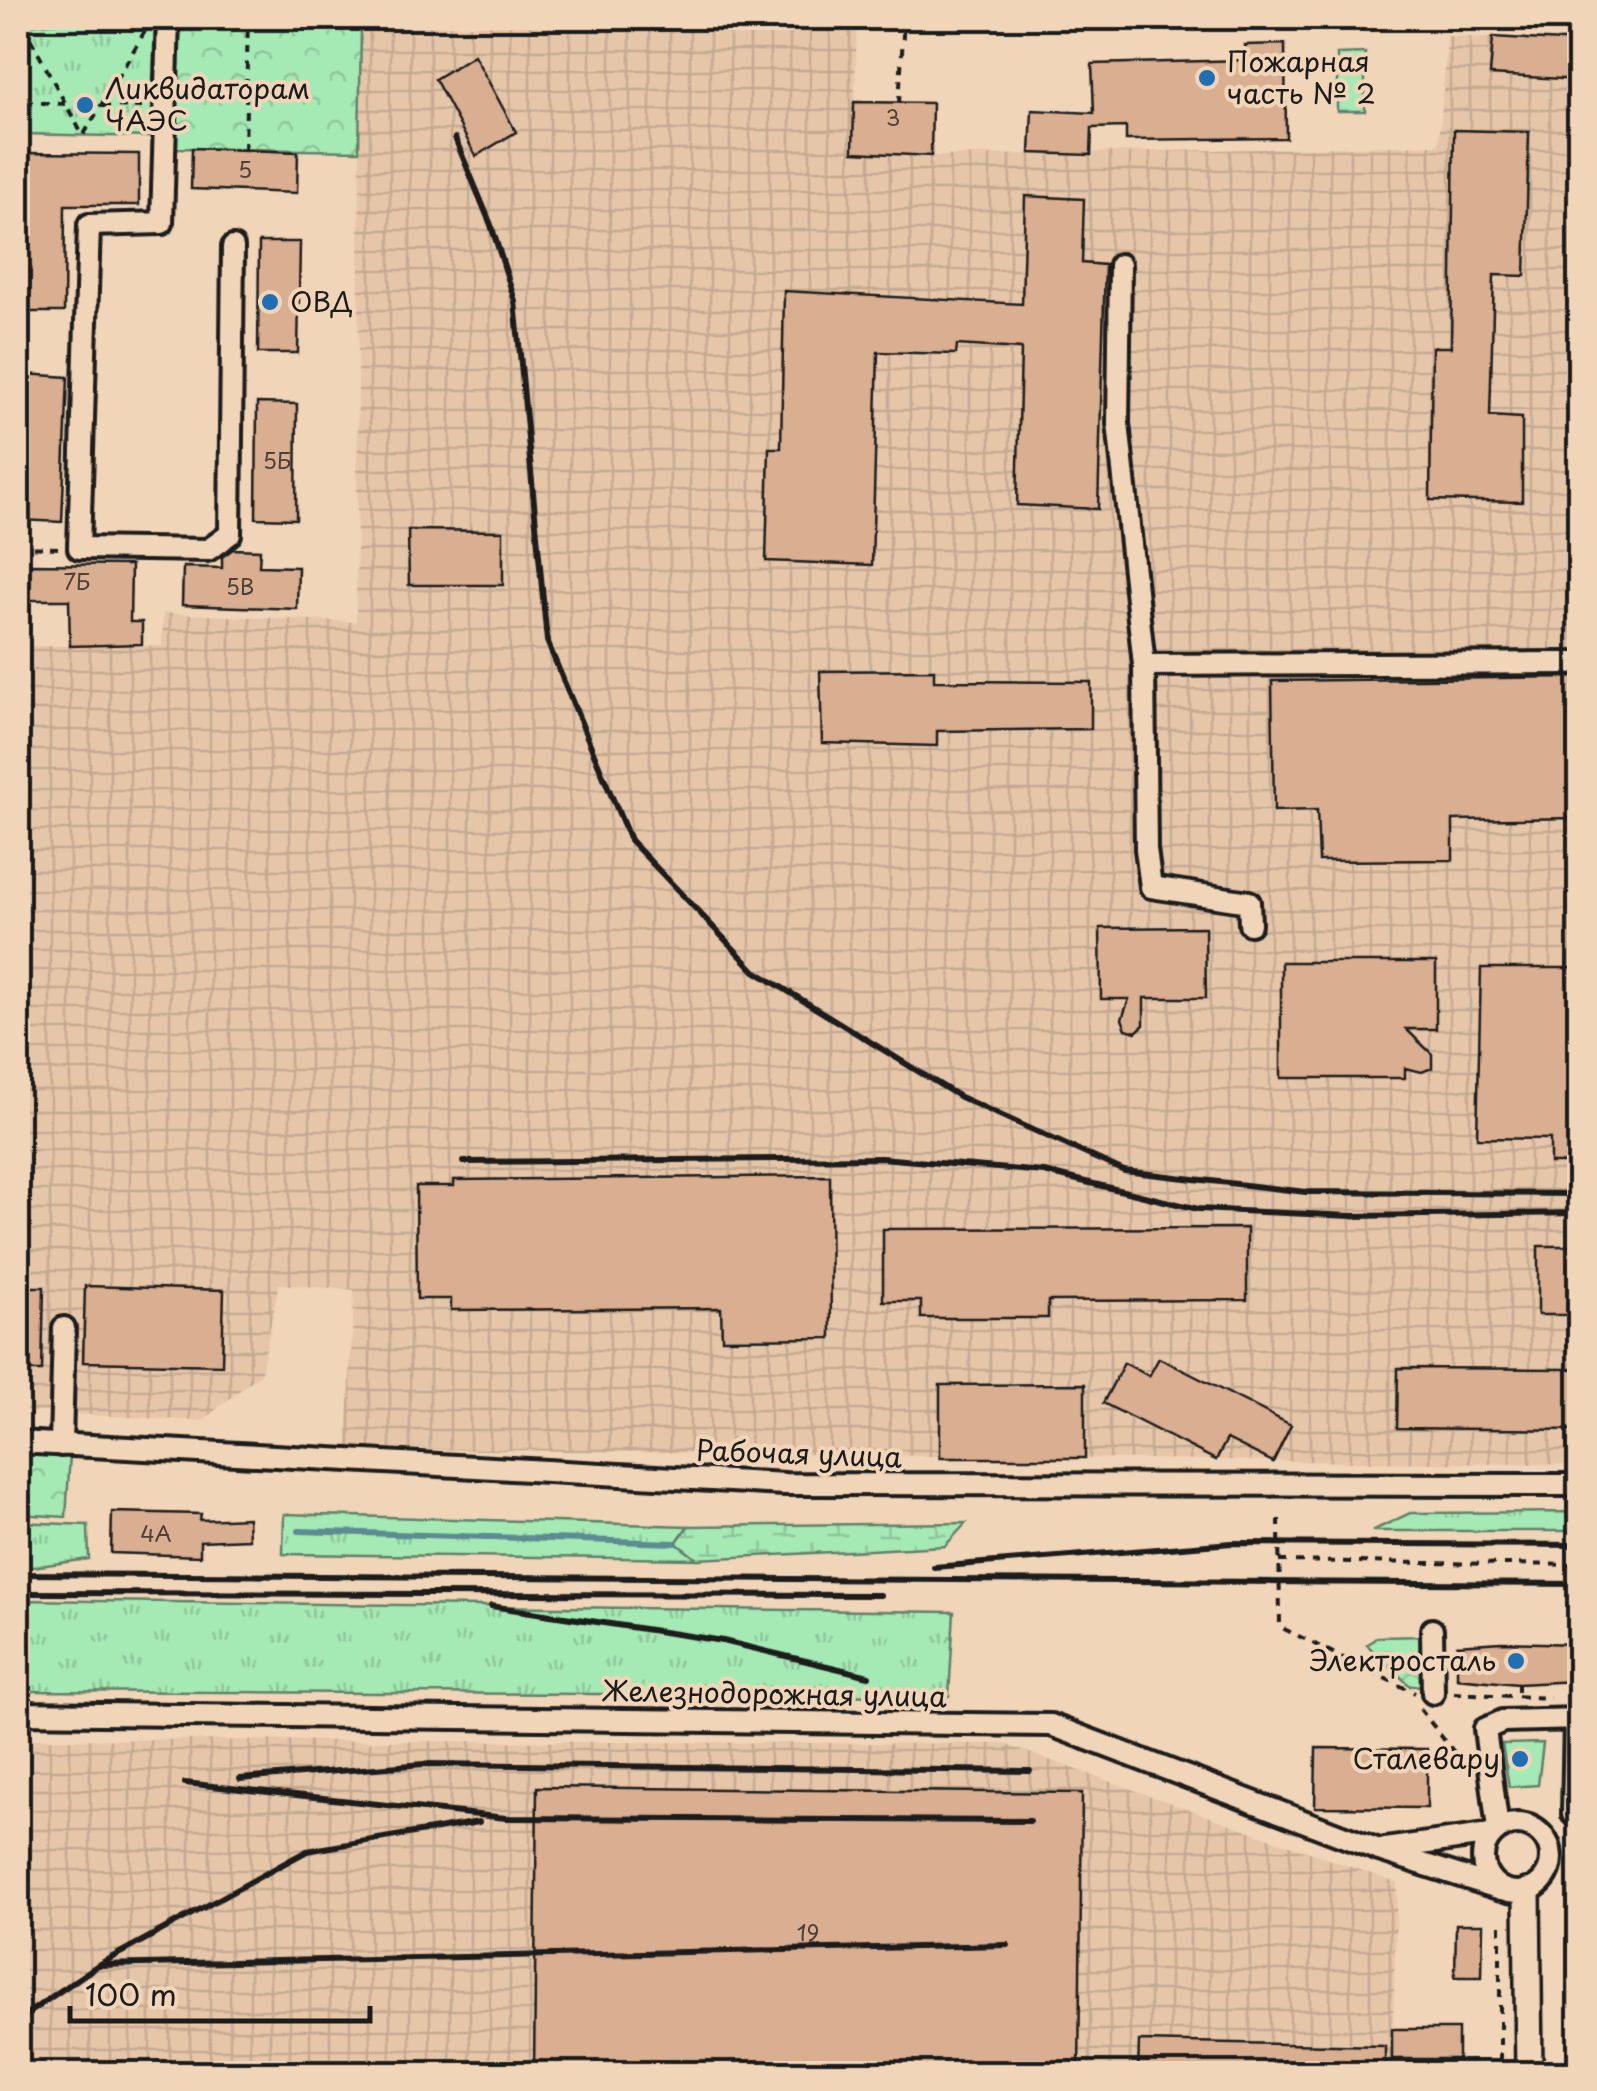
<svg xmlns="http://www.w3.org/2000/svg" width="1597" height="2091" font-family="'Playpen Sans',sans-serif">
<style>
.industrial{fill:url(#industrial-grid)}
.grass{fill:url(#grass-tufts);stroke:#608268;stroke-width:2.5}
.forest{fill:url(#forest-crowns);stroke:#608268;stroke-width:2.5}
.wetland{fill:url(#wetland-marsh);stroke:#608268;stroke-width:2.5}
.park{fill:#a5e9b4;stroke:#608268;stroke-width:2.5}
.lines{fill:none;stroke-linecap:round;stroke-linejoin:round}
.stream{stroke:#5c8c91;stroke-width:6}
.building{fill:#daae90;stroke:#1c1c1c;stroke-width:2.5}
.minor-casing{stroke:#1c1c1c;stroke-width:28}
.major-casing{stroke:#1c1c1c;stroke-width:32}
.path{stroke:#1c1c1c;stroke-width:4;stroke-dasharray:8 8;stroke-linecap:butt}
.minor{stroke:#f1d5b8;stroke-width:20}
.major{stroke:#f1d5b8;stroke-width:25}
.rail{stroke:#1c1c1c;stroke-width:6}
.poi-dot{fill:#1f6fb2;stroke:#f1d5b8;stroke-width:4}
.labels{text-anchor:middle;stroke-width:8;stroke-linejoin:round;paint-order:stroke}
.number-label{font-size:22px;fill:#4c4039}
.poi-label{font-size:28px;fill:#1c1c1c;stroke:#f1d5b8;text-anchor:start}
.street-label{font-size:28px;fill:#1c1c1c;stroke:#f1d5b8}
</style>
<defs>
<pattern id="industrial-grid" width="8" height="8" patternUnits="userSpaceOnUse" patternTransform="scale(2.5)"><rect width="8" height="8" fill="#e6c6a9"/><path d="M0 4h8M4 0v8" fill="none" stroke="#c5aa91"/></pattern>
<pattern id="grass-tufts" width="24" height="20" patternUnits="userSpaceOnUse" patternTransform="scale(2.5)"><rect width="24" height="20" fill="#a5e9b4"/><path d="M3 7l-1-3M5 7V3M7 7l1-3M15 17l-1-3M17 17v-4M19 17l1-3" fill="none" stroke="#8dc79a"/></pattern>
<pattern id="forest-crowns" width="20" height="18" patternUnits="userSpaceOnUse" patternTransform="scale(2.5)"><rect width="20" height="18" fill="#a5e9b4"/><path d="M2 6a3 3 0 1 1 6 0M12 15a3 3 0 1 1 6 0" fill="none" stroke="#8dc79a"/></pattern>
<pattern id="wetland-marsh" width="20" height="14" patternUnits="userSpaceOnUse" patternTransform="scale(2.5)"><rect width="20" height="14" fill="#a5e9b4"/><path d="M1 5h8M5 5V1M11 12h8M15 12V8" fill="none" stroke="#8dc79a"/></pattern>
</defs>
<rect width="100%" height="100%" fill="#f1d5b8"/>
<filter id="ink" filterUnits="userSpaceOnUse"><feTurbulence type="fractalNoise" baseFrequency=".01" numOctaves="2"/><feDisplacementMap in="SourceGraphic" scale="20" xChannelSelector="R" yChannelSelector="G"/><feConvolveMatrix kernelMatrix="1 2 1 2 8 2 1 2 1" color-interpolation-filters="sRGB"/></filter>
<g filter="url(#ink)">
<!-- industrial -->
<path class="industrial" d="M857 22 853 152 931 156 1439 145 1447 36 1579 42V1465L347 1448 354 1290 279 1284 261 1373 202 1421 18 1411V646H162L163 613 356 622 361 26Z
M18 1739 1004 1744 1397 1883 1392 2058 1482 2059V2073L18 2074Z
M1566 1887 1579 1888V2008H1568Z"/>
<!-- grass -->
<path class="grass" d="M109 18H155L151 137 24 134 23 25Z
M1579 1512V1531H1372L1410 1513Z
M284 1514 688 1526 676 1543 697 1559 283 1554Z
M18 1522 88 1525 89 1559 18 1569Z
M18 1600 954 1612 949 1696 18 1691Z
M1543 1743 1538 1785 1509 1787 1502 1744Z"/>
<!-- forest -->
<path class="forest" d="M178 24 361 26 359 151 176 148Z
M18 1454 70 1455 66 1517 18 1514Z
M1427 1636V1685L1410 1686 1367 1645 1377 1637Z"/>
<!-- wetland -->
<path class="wetland" d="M966 1523 945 1546 697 1559 676 1543 688 1526Z"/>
<!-- park -->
<path class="park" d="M1365 53V111H1337V54Z"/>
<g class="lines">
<!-- stream -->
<path class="stream" d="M299 1531 676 1543"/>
</g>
<!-- building -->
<path class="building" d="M1493 37 1580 42V80L1490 75Z
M1285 44 1286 138 1126 140V127L1092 128 1091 155 1030 153 1032 110 1094 113 1092 64 1246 60 1245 45Z
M474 55 516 132 476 156 435 79Z
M854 102 932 103 931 156 853 152Z
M1454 130 1529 132 1525 276 1494 275 1490 416 1522 418V502L1430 500 1432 347H1451Z
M192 148 298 152 297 193 191 189Z
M20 153 139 154V205H65L64 312H19Z
M1025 196 1084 199 1082 263 1105 265 1098 509 1017 505 1021 349 957 345 956 354 878 352 872 565 766 561 769 448H781L784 291 1022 304Z
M259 242H300L298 353H258Z
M25 374 68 377 62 522 19 520Z
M257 403 297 404 296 519 256 518Z
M408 530 503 531V585H409Z
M233 549 260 550 259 566 298 567 297 609 182 605 183 567 222 568V557Z
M23 564 131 565 130 622H142V644L70 646 69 600H22Z
M934 670V681L1091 682V729L937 731V746L822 743 820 671Z
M1580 677V818L1453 820V860L1319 861 1317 810 1274 811 1272 681Z
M1205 927 1206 998H1144V1025L1136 1032 1126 1029 1122 1019 1129 999H1101L1100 928Z
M1281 962H1436V1029H1406L1432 1054V1068L1422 1072 1405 1068V1078H1281Z
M1481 968H1580V1163H1550V1139L1477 1138Z
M830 1176 831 1338 722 1339 721 1308 451 1310V1299H417L416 1186H454V1180Z
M1247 1228V1300L1048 1301V1318H921V1301H883V1229Z
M1538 1246H1580V1315H1538Z
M85 1286 224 1290 222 1365 83 1362Z
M18 1287H44L42 1371H18Z
M1159 1358 1291 1425 1273 1462 1227 1439 1216 1460 1103 1403 1124 1363 1149 1376Z
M1398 1368 1580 1369V1430L1397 1428Z
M1085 1384V1458H940V1385Z
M112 1512 201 1514 200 1520 248 1518 249 1539 200 1541V1556L111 1553Z
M1501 1642 1576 1644 1575 1681 1518 1684 1457 1678V1645Z
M1316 1748 1427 1749V1808L1315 1807Z
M537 1787 1082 1793 1079 2074H534Z
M1456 1924H1483L1482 1977H1455Z
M1392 2029H1458V2059H1392Z
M1139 2041 1385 2046V2074H1138Z"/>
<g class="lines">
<defs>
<path id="minor" d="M168 18 162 223 89 225 79 548 208 550 230 534 233 247
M1120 265 1118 423 1144 665 1580 663
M1144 665 1146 849 1151 887 1249 902 1250 924
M18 1442 785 1484 1580 1485
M61 1445 64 1328
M1432 1630 1433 1693
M18 1713 1051 1725 1379 1850 1501 1889
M1573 1814 1575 1720
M1483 1858a34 34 0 1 1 68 0a34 34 0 1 1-68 0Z
M1498 1829 1485 1729 1503 1721 1580 1719
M1385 1849 1492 1834"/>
<path id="major" d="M1527 1892 1529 2074"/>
</defs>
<!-- minor casing -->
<use href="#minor" class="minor-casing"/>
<!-- major casing -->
<use href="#major" class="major-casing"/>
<!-- path -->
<path class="path" d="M23 25 83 136 148 26
M25 102 65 104
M899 103 904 18
M102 106 147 107
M245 150 248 18
M18 547 59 548
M1279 1519 1280 1627 1415 1693
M1279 1561 1580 1565
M1518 1684V1696
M1454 1693 1550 1698
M1420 1709 1468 1770
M1500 1925V2074"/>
<!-- minor -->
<use href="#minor" class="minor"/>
<!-- major -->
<use href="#major" class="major"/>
<!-- rail -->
<path class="rail" d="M455 138 491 225 515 301 547 641 630 840 755 971 960 1097 1124 1171 1306 1192 1580 1194
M463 1162 881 1158 1044 1172 1198 1209 1351 1216 1580 1213
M934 1567 1232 1543 1580 1545
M18 1574 1580 1584
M18 1593 880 1595
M491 1606 723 1641 869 1676
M240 1779 424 1764 1030 1771
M185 1783 506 1818 1030 1821
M98 1965 1007 1945
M18 2020 98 1965 307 1851 479 1822"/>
</g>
</g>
<!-- markers -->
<g class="poi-dot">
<circle cx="1207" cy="78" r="10"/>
<circle cx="85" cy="105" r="10"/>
<circle cx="270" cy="302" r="10"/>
<circle cx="1516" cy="1661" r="10"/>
<circle cx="1520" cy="1759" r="10"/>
</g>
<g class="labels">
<!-- number labels -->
<g class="number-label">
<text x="893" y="126">3</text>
<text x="245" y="178">5</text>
<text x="277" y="469">5Б</text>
<text x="77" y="590">7Б</text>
<text x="240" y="595">5В</text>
<text x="156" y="1542">4А</text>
<text x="808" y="1941">19</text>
</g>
<!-- poi labels -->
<g class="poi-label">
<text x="1227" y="72">Пожарная<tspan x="1227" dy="32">часть № 2</tspan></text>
<text x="105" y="99">Ликвидаторам<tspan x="105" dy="32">ЧАЭС</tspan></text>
<text x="290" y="312">ОВД</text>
<text x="1496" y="1671" text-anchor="end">Электросталь</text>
<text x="1500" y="1769" text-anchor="end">Сталевару</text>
</g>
<!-- street labels -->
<g class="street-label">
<text transform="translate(799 1454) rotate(2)" y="10">Рабочая улица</text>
<text transform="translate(774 1694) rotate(1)" y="10">Железнодорожная улица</text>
</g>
</g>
<!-- margin -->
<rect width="1597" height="2091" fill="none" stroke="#f1d5b8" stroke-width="60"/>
<rect x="30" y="30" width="1537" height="2031" fill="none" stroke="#1c1c1c" stroke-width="4" filter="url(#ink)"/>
<!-- scale -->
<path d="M70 2006v15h300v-15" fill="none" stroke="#1c1c1c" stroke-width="5"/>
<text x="85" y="2006" font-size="30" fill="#1c1c1c" stroke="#f1d5b8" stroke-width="8" paint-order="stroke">100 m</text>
</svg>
